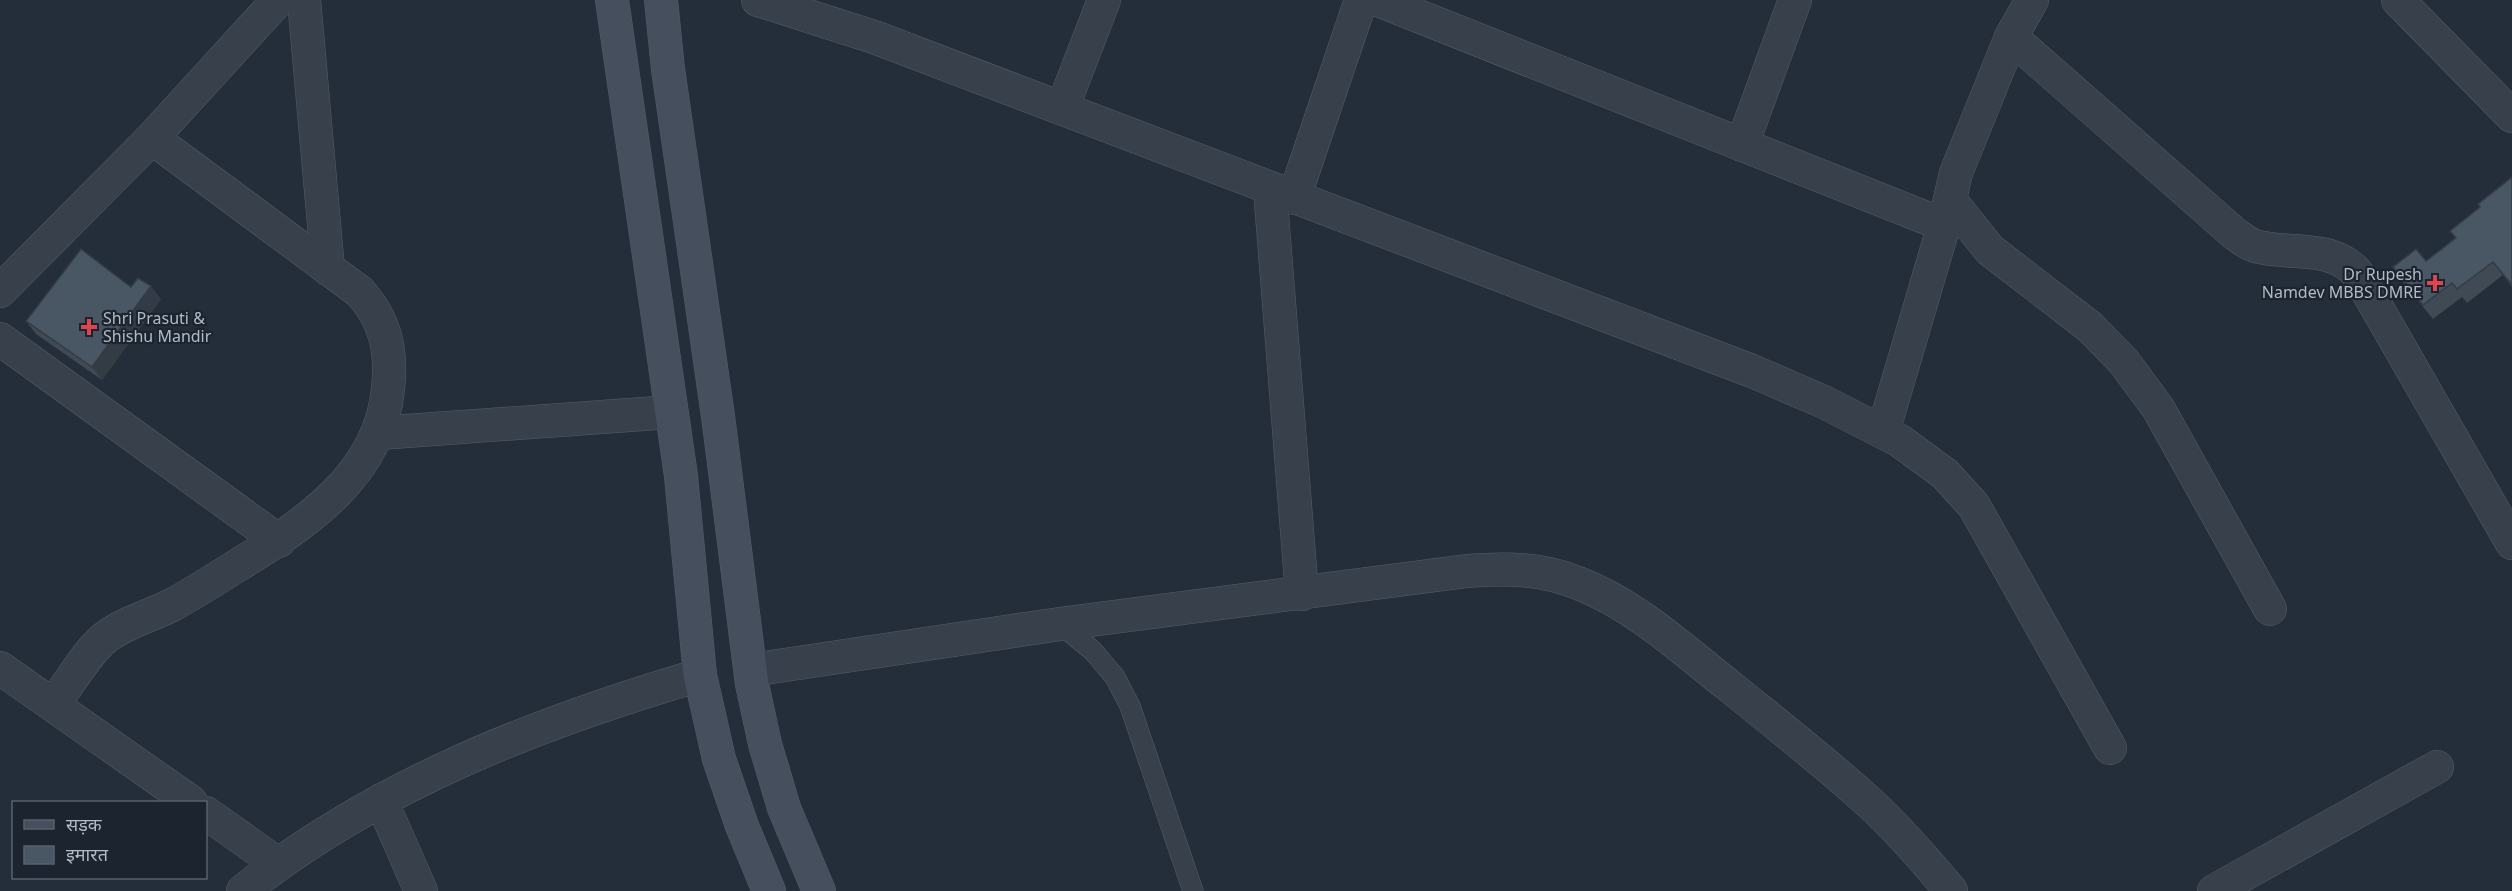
<svg xmlns="http://www.w3.org/2000/svg" width="2512" height="891" font-family="'Noto Sans','Noto Sans Devanagari',sans-serif">
<style>
.lines{fill:none;stroke-linecap:round;stroke-linejoin:round}
.lane-casing{stroke:#555e68;stroke-width:21}
.street-casing{stroke:#555e68;stroke-width:34}
.secondary-casing{stroke:#555e68;stroke-width:34}
.lane{stroke:#37404b;stroke-width:20}
.street{stroke:#37404b;stroke-width:33}
.secondary{stroke:#454f5d;stroke-width:33}
.wall{fill:#3f4a55}
.shaded-wall{fill:#333c45}
.building{fill:#495663;stroke:#333c45;stroke-width:1.5}
.health-dot{fill:#e0444e;stroke:#1c252f;stroke-width:2}
.labels{text-anchor:middle;stroke-width:4.5;stroke-linejoin:round;paint-order:stroke}
.poi-label{font-size:16px;fill:#b2bbc6;stroke:#1c252f;text-anchor:end}
</style>
<rect width="100%" height="100%" fill="#232e3a"/>
<g class="lines">
<defs>
<path id="lane" d="M1060 624 1093 651 1115 677 1130 706 1193 891"/>
<path id="street" d="M304 0 328 269
M758 0 874 37 1752 371 1824 402 1900 441 1945 474 1974 506 2110 748
M1378 0 1944 225
M2398 0 2512 116
M2011 37 2235 234C2241 238 2248 244 2255 246 2290 256 2330 243 2357 273L2512 543
M1062 109 1104 0
M1742 145 1795 0
M1270 189 1302 594
M1294 198 1361 0
M1950 200 1990 250 2090 327 2124 362 2158 408 2270 609
M0 291 152 138 278 0
M0 339 279 541
M1883 432 1944 225 1956 173 2011 37 2032 0
M379 433 671 412
M0 668 191 802
M751 670 1060 624 1467 571C1506 568 1541 568 1578 583 1635 605 1681 648 1728 685 1776 724 1825 762 1871 804 1900 831 1926 861 1951 891
M53 705C67 687 89 649 106 637 126 622 150 616 172 605 194 593 216 579 238 565 305 524 380 475 388 389 392 351 386 321 360 292L152 138
M381 800 421 891
M206 813 278 864
M243 891C377 785 537 723 700 675
M2214 891 2437 767"/>
<path id="secondary" d="M612 0 681 476 700 675 719 759 742 826 769 891
M661 0 668 69 718 416 752 684 765 744 784 808 819 891"/>
</defs>
<!-- lane casing -->
<use href="#lane" class="lane-casing"/>
<!-- street casing -->
<use href="#street" class="street-casing"/>
<!-- secondary casing -->
<use href="#secondary" class="secondary-casing"/>
<!-- lane -->
<use href="#lane" class="lane"/>
<!-- street -->
<use href="#street" class="street"/>
<!-- secondary -->
<use href="#secondary" class="secondary"/>
</g>
<!-- wall -->
<path class="wall" d="M2512 177V287L2503 275 2467 303 2462 297 2433 319 2402 281 2393 267 2426 261 2455 238 2450 231 2480 207Z
M131 287 161 299 102 380 36 334 26 321Z"/>
<!-- shaded-wall -->
<path class="shaded-wall" d="M151 286 161 299 102 380 92 367Z"/>
<!-- building -->
<path class="building" d="M2512 177V285L2493 262 2457 289 2452 283 2423 305 2393 267 2416 249 2426 261 2456 238 2450 231 2480 207 2478 204Z
M81 249 131 287 138 278 151 286 92 367 26 321Z"/>
<!-- markers -->
<g class="health-dot">
<path d="M2432 274h6v6h6v6h-6v6h-6v-6h-6v-6h6z"/>
<path d="M86 318h6v6h6v6h-6v6h-6v-6h-6v-6h6z"/>
</g>
<g class="labels">
<!-- poi labels -->
<g class="poi-label">
<text x="2422" y="280">Dr Rupesh<tspan x="2422" dy="18">Namdev MBBS DMRE</tspan></text>
<text x="103" y="324" text-anchor="start">Shri Prasuti &amp;<tspan x="103" dy="18">Shishu Mandir</tspan></text>
</g>
</g>
<!-- legend -->
<rect x="12" y="801" width="195" height="78" fill="#1c252f" stroke="#58616b" stroke-width="1.5"/>
<rect x="24" y="820" width="30" height="9" fill="#454f5d" stroke="#58616b" stroke-width="1.5"/>
<text x="66" y="831" font-size="18" fill="#b2bbc6">सड़क</text>
<rect x="24" y="846" width="30" height="18" fill="#495663" stroke="#58616b" stroke-width="1.5"/>
<text x="66" y="861" font-size="18" fill="#b2bbc6">इमारत</text>
</svg>
